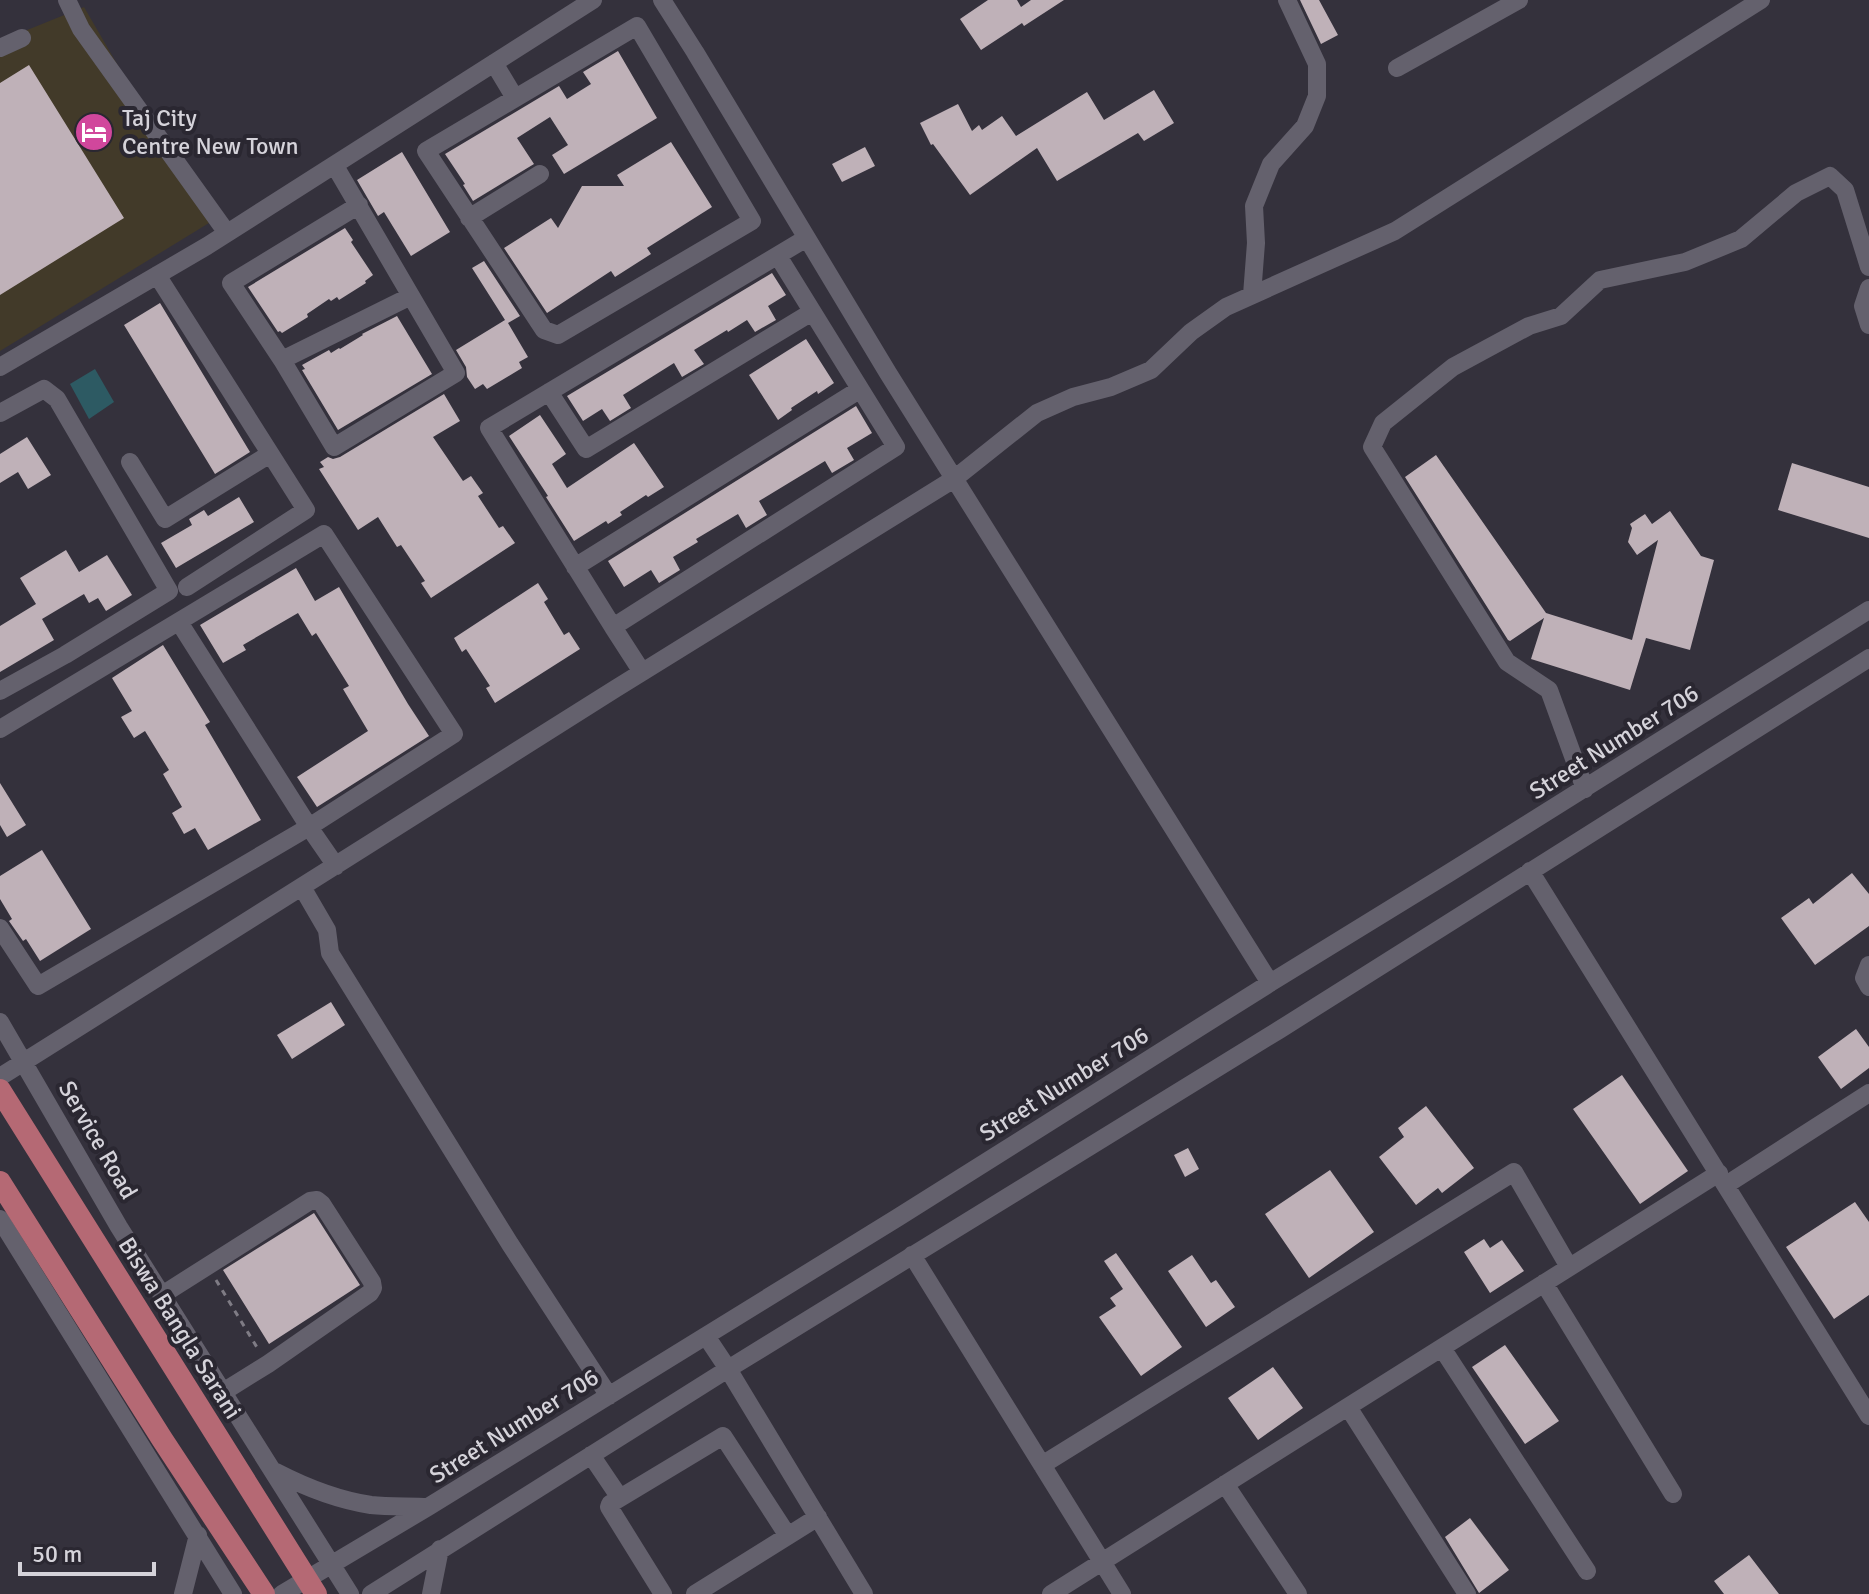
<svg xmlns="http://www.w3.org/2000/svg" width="1869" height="1594" font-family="Signika,sans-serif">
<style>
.commercial{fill:#423a29}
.water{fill:#2d5a63}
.building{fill:#bfb1b8}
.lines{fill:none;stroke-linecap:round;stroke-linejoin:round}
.path{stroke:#7f7c85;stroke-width:3;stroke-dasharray:6 6;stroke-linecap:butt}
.minor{stroke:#64616d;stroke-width:18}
.major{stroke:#b56974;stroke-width:22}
.labels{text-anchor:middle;stroke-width:8;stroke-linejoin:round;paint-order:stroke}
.poi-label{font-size:24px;fill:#d5d3da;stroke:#2a2731;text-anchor:start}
.street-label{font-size:24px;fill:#d5d3da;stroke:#2a2731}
</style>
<rect width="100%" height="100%" fill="#34313c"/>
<!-- commercial -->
<path class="commercial" d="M84 7 209 223 0 351V41Z"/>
<!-- water -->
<path class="water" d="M95 369 114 402 89 419 70 384Z"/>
<!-- building -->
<path class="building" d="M988 0H1017L1021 7 1031 0H1064L1024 26 1022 23 981 50 960 19Z
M1300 0H1319L1338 35 1321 44Z
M618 51 657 118 564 174 552 155 568 145 550 117 517 138 534 164 473 201 463 185 465 184 445 154 559 86 567 99 591 84 583 72Z
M29 65 124 218 0 295V83Z
M1154 90 1174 123 1144 141 1138 133 1057 181 1037 148 970 195 933 144 931 145 920 123 958 104 972 131 979 125 982 130 1002 116 1016 136 1087 92 1104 120Z
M671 142 712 207 647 248 651 254 615 277 611 271 547 313 504 248 551 218 558 228 582 186H624L617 175Z
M865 147 875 166 842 182 832 164Z
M402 152 450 232 411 256 384 212 378 216 357 180Z
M345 228 353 240 351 242 373 275 365 281 366 283 339 300 337 297 331 301 329 299 307 314 308 317 282 333 280 331 278 332 248 287Z
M484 261 520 316 508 323 528 357 519 362 522 368 487 389 483 384 475 389 467 377 466 367 456 350 505 320 472 268Z
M772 273 786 295 768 306 776 320 755 332 747 320 728 332 727 330 694 350 704 364 682 377 674 363 623 395 631 408 610 421 602 409 583 421 567 396Z
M160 303 250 452 215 474 124 325Z
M397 316 432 374 338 430 302 370 305 369 302 365 329 350 331 353 339 348 340 349 363 335 362 334Z
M806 339 834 383 818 394 817 391 791 408 792 410 778 420 749 375Z
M444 394 460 421 433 437 463 481 471 476 483 493 478 496 499 528 503 526 515 543 431 598 421 583 425 581 401 545 397 547 378 517 358 530 319 469 324 467 320 462 328 457 333 459 340 457Z
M856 406 872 433 847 448 854 460 832 473 825 461 759 501 767 515 746 528 738 514 696 539 698 542 673 557 680 570 659 583 651 570 624 587 608 561Z
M540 415 566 454 552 464 567 488 634 443 664 487 648 497 646 495 620 512 622 515 608 524 606 521 574 541 546 497 548 496 509 436Z
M27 437 51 475 28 489 18 472 0 483V454Z
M1436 455 1546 613 1632 640 1658 540 1637 555 1628 542 1632 528 1630 524 1645 514 1652 524 1670 511 1701 556 1714 560 1690 650 1646 638 1630 690 1531 659 1544 618 1510 641 1508 640 1405 477Z
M1792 463 1869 487V538L1778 510Z
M239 497 254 522 176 568 161 543 192 525 189 519 204 510 208 516Z
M66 550 79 572 107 555 132 595 106 611 98 598 89 603 84 594 42 619 54 640 0 672V626L36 604 20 578Z
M296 568 315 601 339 587 408 704 429 736 317 807 297 777 368 731 343 689 349 686 316 633 312 636 298 613 243 645 246 650 223 663 200 625Z
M538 583 548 599 544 602 564 635 569 632 580 649 495 703 486 688 490 686 466 649 462 652 454 638Z
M163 645 210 722 205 725 261 820 208 850 195 828 184 834 172 813 182 807 163 774 169 770 145 731 134 738 121 717 132 711 112 678Z
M0 783 26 825 7 837 0 825Z
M42 850 91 929 40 961 26 939 23 941 9 921 12 919 0 899V876Z
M1852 873 1869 894V926L1815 965 1781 918 1809 898 1813 904Z
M331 1002 345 1025 292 1059 277 1035Z
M1856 1029 1869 1047V1068L1841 1089 1818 1057Z
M1622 1075 1688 1171 1640 1204 1573 1109Z
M1426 1106 1474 1168 1442 1193 1438 1188 1416 1205 1379 1157 1404 1137 1398 1128Z
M1188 1148 1199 1169 1185 1177 1174 1155Z
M1330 1170 1374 1232 1309 1278 1265 1214Z
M1855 1202 1869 1222V1295L1834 1319 1786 1247Z
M314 1213 360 1285 269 1344 223 1270Z
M1484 1239 1490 1248 1502 1240 1524 1271 1490 1293 1464 1252Z
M1116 1253 1182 1347 1141 1376 1099 1317 1116 1306 1110 1298 1123 1289 1104 1261Z
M1192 1255 1211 1283 1216 1280 1235 1307 1206 1327 1168 1271Z
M1505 1345 1559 1421 1525 1444 1472 1367Z
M1273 1367 1303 1408 1258 1440 1228 1398Z
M1470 1518 1509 1570 1479 1593 1445 1537Z
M1749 1555 1779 1594H1724L1714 1581Z"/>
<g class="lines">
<!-- path -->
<path class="path" d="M216 1280 258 1349"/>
<!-- minor -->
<path class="minor" d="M67 0 81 29 227 233
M662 0 695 52 888 373 1270 983
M637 26 752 221 558 335 544 330 426 151Z
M0 48 22 38
M494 63 515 98
M1397 68 1519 0
M335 166 456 373 334 447 282 360 231 283 359 205
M469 218 540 174
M778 256 896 447 613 627 489 428 805 239
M157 275 306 510 187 587
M1869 288 1863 306 1869 325
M1252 295 1256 243 1254 206 1271 164 1305 126 1317 96V64L1287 0
M282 360 411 296
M0 367 207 246 593 0
M549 392 586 449 812 312
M0 413 44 389 57 399 169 591 65 655 0 691
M130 462 165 519 270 454
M575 567 859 390
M179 622 309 827 336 866
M613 627 642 672
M0 729 324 534 454 734 309 827 38 986 0 928
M1585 789 1549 690 1507 662 1372 447 1383 423 1453 367 1529 326 1561 316 1600 280 1685 262 1741 239 1796 193 1830 176 1845 190 1869 267
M1530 871 1869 1416
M302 887 327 930 330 953 510 1244 609 1396
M1869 965 1864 978 1869 987
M0 1022 119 1227 350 1594
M0 1077 615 689 954 479 1037 413 1073 397 1111 387 1151 370 1191 332 1226 307 1395 231 1761 0
M1726 1185 1869 1093
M0 1219 233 1594
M912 1255 1122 1594
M1544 1283 1673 1494
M162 1295 310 1201 317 1200 322 1204 372 1282 373 1288 370 1293 268 1364 223 1392
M706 1336 728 1369 864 1594
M1442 1348 1587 1571
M1348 1407 1467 1594
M591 1455 620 1498 610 1504 609 1507 663 1594
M1042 1465 1514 1172 1569 1267
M276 1472C305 1487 338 1500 371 1505 389 1507 409 1506 428 1507
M1225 1484 1298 1594
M620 1498 723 1436 788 1536
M183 1594 198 1535
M282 1594 428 1507 897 1218 1270 983 1449 873 1869 610
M371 1594 728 1369 1279 1030 1869 658
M431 1594 440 1549
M695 1594 818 1517
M1051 1594 1719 1173"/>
<!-- major -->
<path class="major" d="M0 1090 316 1594
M0 1182 162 1439 264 1594"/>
</g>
<!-- icons -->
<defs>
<symbol id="hotel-disc" viewBox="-11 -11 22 22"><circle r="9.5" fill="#d1479c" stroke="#2a2731"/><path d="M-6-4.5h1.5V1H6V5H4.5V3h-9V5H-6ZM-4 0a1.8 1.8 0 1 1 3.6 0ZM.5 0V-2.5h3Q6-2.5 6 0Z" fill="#fff"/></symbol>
</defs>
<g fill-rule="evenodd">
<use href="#hotel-disc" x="72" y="110" width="44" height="44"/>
</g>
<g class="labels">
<!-- poi labels -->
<g class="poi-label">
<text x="122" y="126">Taj City<tspan x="122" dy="28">Centre New Town</tspan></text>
</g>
<!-- street labels -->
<g class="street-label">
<text transform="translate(1614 742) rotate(-32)" y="8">Street Number 706</text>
<text transform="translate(1064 1084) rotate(-32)" y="8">Street Number 706</text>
<text transform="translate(98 1140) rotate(60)" y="8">Service Road</text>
<text transform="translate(180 1328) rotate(58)" y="8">Biswa Bangla Sarani</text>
<text transform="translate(514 1426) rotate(-32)" y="8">Street Number 706</text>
</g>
</g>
<!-- scale -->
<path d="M20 1562v12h134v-12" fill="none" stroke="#d5d3da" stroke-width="4"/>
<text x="32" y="1562" font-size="24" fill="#d5d3da" stroke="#2a2731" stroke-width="6" paint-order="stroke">50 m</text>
</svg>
